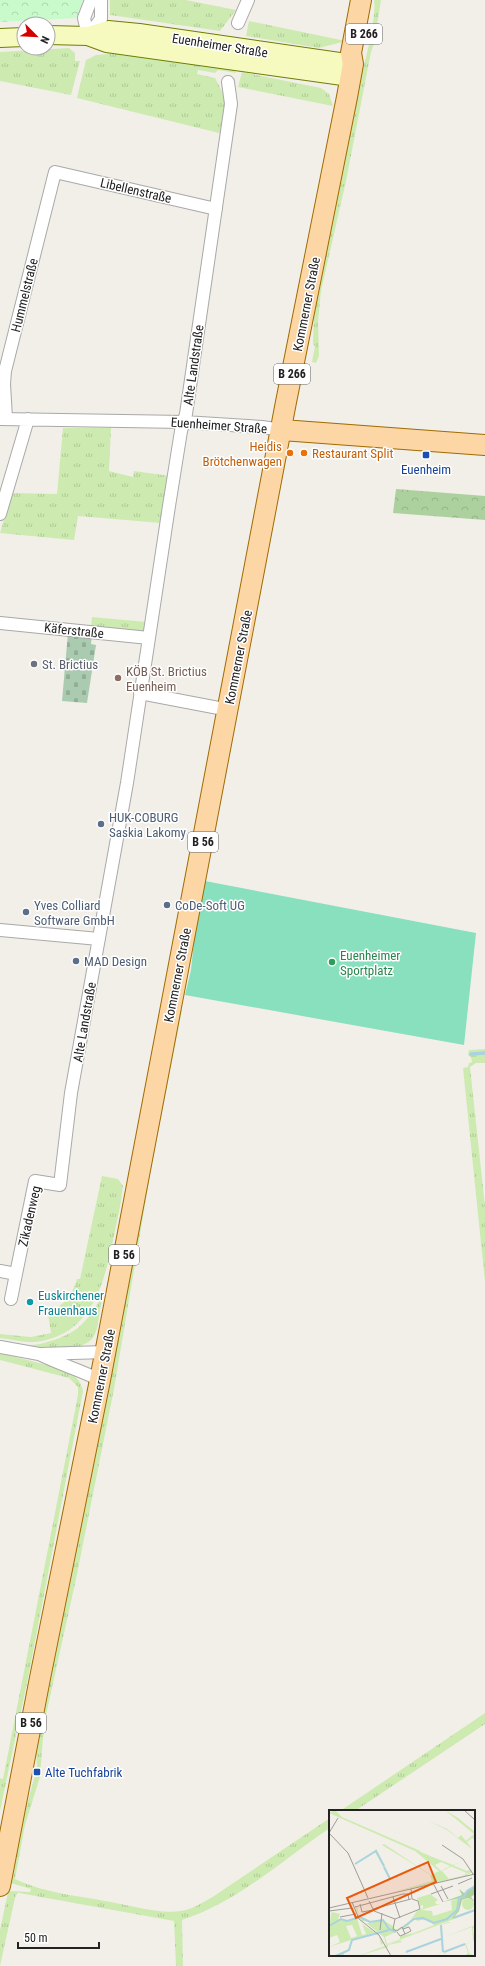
<svg xmlns="http://www.w3.org/2000/svg" width="485" height="1966" font-family="'Roboto Condensed',sans-serif">
<style>
.grass{fill:url(#grass-tufts)}
.forest{fill:url(#forest-crowns)}
.cemetery{fill:url(#cemetery-stones)}
.park{fill:url(#park-crowns)}
.pitch{fill:#88e0be}
.lines{fill:none;stroke-linecap:round;stroke-linejoin:round}
.stream{stroke:#aad3df;stroke-width:3.5}
.minor-casing{stroke:#a9a9a9;stroke-width:14}
.secondary-casing{stroke:#707d05;stroke-width:20}
.primary-casing{stroke:#a06b00;stroke-width:22}
.minor{stroke:#fff;stroke-width:12}
.secondary{stroke:#f7fabf;stroke-width:18}
.primary{stroke:#fcd6a4;stroke-width:20}
.food-dot{fill:#e8710a;stroke:#fff;stroke-width:1.5}
.transit-dot{fill:#1a4fb4;stroke:#fff;stroke-width:1.5}
.worship-dot{fill:#6b7280;stroke:#fff;stroke-width:1.5}
.education-dot{fill:#8d6e63;stroke:#fff;stroke-width:1.5}
.service-dot{fill:#5c6f8a;stroke:#fff;stroke-width:1.5}
.leisure-dot{fill:#2e9e5b;stroke:#fff;stroke-width:1.5}
.culture-dot{fill:#0f9aa8;stroke:#fff;stroke-width:1.5}
.labels{text-anchor:middle;stroke-width:3;stroke-linejoin:round;paint-order:stroke}
.shield{fill:#fff;stroke:#646464;stroke-width:1}
.shield-label{font-size:12px;font-weight:bold;fill:#222}
.street-label{font-size:13px;fill:#222;stroke:#fff}
.food-label{font-size:13px;fill:#c56008;stroke:#fff;text-anchor:end}
.transit-label{font-size:13px;fill:#164399;stroke:#fff}
.worship-label{font-size:13px;fill:#5b616d;stroke:#fff;text-anchor:start}
.education-label{font-size:13px;fill:#785e54;stroke:#fff;text-anchor:start}
.service-label{font-size:13px;fill:#4e5e75;stroke:#fff;text-anchor:start}
.leisure-label{font-size:13px;fill:#27864d;stroke:#fff;text-anchor:start}
.culture-label{font-size:13px;fill:#0d838f;stroke:#fff;text-anchor:start}
.inset-river{fill:none;stroke:#aad3df;stroke-width:2}
.inset-road{fill:none;stroke:#9f9d99;stroke-width:1}
.view{fill:#e8590c;fill-opacity:0.15;stroke:#e8590c;stroke-width:2}
.inset-edge{fill:none;stroke:#222;stroke-width:2}
</style>
<defs>
<pattern id="grass-tufts" width="24" height="20" patternUnits="userSpaceOnUse"><rect width="24" height="20" fill="#cdebb0"/><path d="M3 7l-1-3M5 7V3M7 7l1-3M15 17l-1-3M17 17v-4M19 17l1-3" fill="none" stroke="#b0c997"/></pattern>
<pattern id="forest-crowns" width="20" height="18" patternUnits="userSpaceOnUse"><rect width="20" height="18" fill="#add19e"/><path d="M2 6a3 3 0 1 1 6 0M12 15a3 3 0 1 1 6 0" fill="none" stroke="#95b388"/></pattern>
<pattern id="cemetery-stones" width="16" height="16" patternUnits="userSpaceOnUse"><rect width="16" height="16" fill="#aacbaf"/><path d="M2 7V4a2 2 0 0 1 4 0v3zM10 15v-3a2 2 0 0 1 4 0v3z" fill="#92ae96"/></pattern>
<pattern id="park-crowns" width="20" height="18" patternUnits="userSpaceOnUse"><rect width="20" height="18" fill="#c8facc"/><path d="M2 6a3 3 0 1 1 6 0M12 15a3 3 0 1 1 6 0" fill="none" stroke="#acd6af"/></pattern>
</defs>
<rect width="100%" height="100%" fill="#f2efe9"/>
<!-- grass -->
<path class="grass" d="M110 0H186L236 10 220 31 110 15Z
M374 0H381L374 44 371 52 346 181 321 291 318 321 319 356 316 363 312 362 315 346 313 344 314 313 359 81C365 66 377 15 374 0Z
M249 21 346 41 319 48 246 36Z
M69 48 75 53V61H80L71 95 0 81V52Z
M121 53 235 69 236 73 218 70 215 73 198 70 197 74 215 78 227 101 223 134 77 98 86 60 96 55Z
M242 72 321 88 329 94 333 106 238 87Z
M63 428H111L109 471 133 477 134 471 170 476 161 523 78 516 74 540 0 533 12 493 57 494Z
M92 617 147 622 144 631 141 632 91 628Z
M179 1009 182 1010 151 1169 114 1389 76 1579 44 1724 40 1777 25 1825 15 1879C44 1893 79 1896 111 1902 133 1906 158 1914 181 1911 193 1909 204 1902 214 1896L330 1818V1828C284 1859 236 1903 182 1920L183 1966H176L174 1921 19 1893H17L15 1898 0 1966V1930L8 1892 9 1891 30 1892 31 1889 11 1883 10 1881 22 1822 35 1775 39 1774 40 1768 37 1767 36 1750Z
M485 1049V1063H476L470 1067 485 1206V1282L463 1068 468 1067 469 1063 472 1062 471 1057 468 1055 469 1050Z
M102 1176 118 1179 123 1186C121 1204 117 1222 113 1240 104 1285 91 1335 36 1342 24 1343 12 1339 0 1338V1334L31 1337 51 1333 48 1314C62 1306 73 1295 77 1279H80Z
M101 1298 102 1300C99 1310 99 1328 94 1336 84 1354 46 1348 29 1346 33 1344 39 1345 44 1343 76 1334 84 1326 101 1298Z
M0 1353 66 1370V1372C76 1375 81 1381 83 1391L28 1678 0 1811V1778L3 1779 78 1395V1387L69 1378 0 1360Z
M485 1713V1724L355 1811H340Z"/>
<!-- forest -->
<path class="forest" d="M396 489 485 496V520L393 513Z"/>
<!-- cemetery -->
<path class="cemetery" d="M68 633 92 635 91 644 96 645 87 703 62 701Z"/>
<!-- park -->
<path class="park" d="M0 0H83L77 18 0 22Z"/>
<!-- pitch -->
<path class="pitch" d="M205 881 476 933 464 1045 185 995 191 970 196 922Z"/>
<g class="lines">
<!-- stream -->
<path class="stream" d="M471 1054 485 1053"/>
<defs>
<path id="minor" d="M238 23 248 0
M88 36 101 19V0
M88 36 84 18 91 0
M6 418 4 384 5 371 55 172 216 209
M0 419 184 422 262 427 282 430
M0 514 28 419
M0 623 149 638
M140 693 229 710
M0 930 99 939
M0 1271 16 1274 35 1181 60 1185 71 1093 127 783 169 506 181 431 186 414 231 104 228 82
M11 1299 16 1274
M0 1347 39 1354 106 1352
M39 1354C59 1364 80 1370 100 1380"/>
<path id="secondary" d="M48 35 88 36 108 30 139 33 353 64
M88 36 107 43 350 77
M0 38 24 37"/>
<path id="primary" d="M282 430 485 445
M0 1886 40 1678 100 1380 286 402 347 97 353 64 351 53 361 0"/>
</defs>
<!-- minor casing -->
<use href="#minor" class="minor-casing"/>
<!-- secondary casing -->
<use href="#secondary" class="secondary-casing"/>
<!-- primary casing -->
<use href="#primary" class="primary-casing"/>
<!-- minor -->
<use href="#minor" class="minor"/>
<!-- secondary -->
<use href="#secondary" class="secondary"/>
<!-- primary -->
<use href="#primary" class="primary"/>
</g>
<!-- markers -->
<g class="food-dot">
<circle cx="290" cy="453" r="4"/>
<circle cx="304" cy="453" r="4"/>
</g>
<g class="transit-dot">
<rect x="422" y="451" width="8" height="8" rx="2"/>
<rect x="33" y="1768" width="8" height="8" rx="2"/>
</g>
<circle class="worship-dot" cx="34" cy="664" r="4"/>
<circle class="education-dot" cx="118" cy="678" r="4"/>
<g class="service-dot">
<circle cx="101" cy="824" r="4"/>
<circle cx="167" cy="905" r="4"/>
<circle cx="26" cy="912" r="4"/>
<circle cx="76" cy="961" r="4"/>
</g>
<circle class="leisure-dot" cx="332" cy="962" r="4"/>
<circle class="culture-dot" cx="30" cy="1302" r="4"/>
<g class="labels">
<!-- shield labels -->
<g class="shield">
<rect x="346" y="24" width="36" height="20" rx="3"/>
<rect x="274" y="364" width="36" height="20" rx="3"/>
<rect x="188" y="832" width="30" height="20" rx="3"/>
<rect x="109" y="1245" width="30" height="20" rx="3"/>
<rect x="16" y="1713" width="30" height="20" rx="3"/>
</g>
<g class="shield-label">
<text x="364" y="38">B 266</text>
<text x="292" y="378">B 266</text>
<text x="203" y="846">B 56</text>
<text x="124" y="1259">B 56</text>
<text x="31" y="1727">B 56</text>
</g>
<!-- street labels -->
<g class="street-label">
<text transform="translate(220 45) rotate(9)" y="5">Euenheimer Straße</text>
<text transform="translate(136 190) rotate(13)" y="5">Libellenstraße</text>
<text transform="translate(24 295) rotate(-76)" y="5">Hummelstraße</text>
<text transform="translate(306 304) rotate(-79)" y="5">Kommerner Straße</text>
<text transform="translate(193 365) rotate(-82)" y="5">Alte Landstraße</text>
<text transform="translate(219 425) rotate(4)" y="5">Euenheimer Straße</text>
<text transform="translate(74 630) rotate(6)" y="5">Käferstraße</text>
<text transform="translate(238 657) rotate(-79)" y="5">Kommerner Straße</text>
<text transform="translate(177 975) rotate(-79)" y="5">Kommerner Straße</text>
<text transform="translate(84 1022) rotate(-80)" y="5">Alte Landstraße</text>
<text transform="translate(29 1216) rotate(-77)" y="5">Zikadenweg</text>
<text transform="translate(101 1376) rotate(-79)" y="5">Kommerner Straße</text>
</g>
<!-- food labels -->
<g class="food-label">
<text x="282" y="451">Heidis<tspan x="282" dy="15">Brötchenwagen</tspan></text>
<text x="312" y="458" text-anchor="start">Restaurant Split</text>
</g>
<!-- transit labels -->
<g class="transit-label">
<text x="426" y="474">Euenheim</text>
<text x="45" y="1777" text-anchor="start">Alte Tuchfabrik</text>
</g>
<!-- worship labels -->
<g class="worship-label">
<text x="42" y="669">St. Brictius</text>
</g>
<!-- education labels -->
<g class="education-label">
<text x="126" y="676">KÖB St. Brictius<tspan x="126" dy="15">Euenheim</tspan></text>
</g>
<!-- service labels -->
<g class="service-label">
<text x="109" y="822">HUK-COBURG<tspan x="109" dy="15">Saskia Lakomy</tspan></text>
<text x="34" y="910">Yves Colliard<tspan x="34" dy="15">Software GmbH</tspan></text>
<text x="175" y="910">CoDe-Soft UG</text>
<text x="84" y="966">MAD Design</text>
</g>
<!-- leisure labels -->
<g class="leisure-label">
<text x="340" y="960">Euenheimer<tspan x="340" dy="15">Sportplatz</tspan></text>
</g>
<!-- culture labels -->
<g class="culture-label">
<text x="38" y="1300">Euskirchener<tspan x="38" dy="15">Frauenhaus</tspan></text>
</g>
</g>
<!-- overview -->
<g transform="translate(329 1810)">
<rect width="146" height="146" fill="#f2efe9"/>
<path d="M6 0 13 7 89 40 102 49 99 48 112 61 123 55 108 48 124 55 134 50 125 55 113 61 120 69 136 65V63L140 65 65 82 103 71 101 65 86 55 61 69 46 42 47 39 62 69 86 55 53 35 55 34 102 65 110 61 86 41 0 3ZM116 0 129 8 146 22V30L143 28 138 32 143 39 118 20 98 10 118 19 129 28 132 25 137 31 145 24ZM101 84 109 90 106 92 107 94H111L92 100 103 101 104 106 123 100 122 91 131 88 130 98 124 108 146 101 57 135 55 127 37 113H44V112L32 111 26 96H28L30 106 42 112 54 110 64 116 66 120 79 114 88 101 94 98V95L91 96 88 88ZM86 107 88 111 97 109 105 115 85 123 84 121 85 123 71 126V129L58 134 56 127 79 116ZM2 101 3 105V102L11 104 9 109 18 111 28 108 33 125 37 124 33 114 48 124 52 128 54 134 52 135 50 126 44 123 23 131 20 140 15 142V146H3L19 140 22 130 0 137 11 132 8 125 0 128ZM23 115 28 126 22 128 17 116ZM119 112H122L112 115 113 128 146 115 144 120 146 130 137 134 140 143 146 146H136L139 143 136 134 115 142 117 146 114 142 103 146 113 142 112 129 67 146 112 128 111 115 71 130 73 132 59 135V137L29 146ZM143 117 144 131 114 142 113 128Z" fill="#cdebb0" fill-rule="evenodd"/>
<path d="M146 76V84L142 87 146 92 138 88 133 90 130 101 125 107 123 108 129 100 131 88 114 92 133 85 130 79 135 83Z" fill="#add19e"/>
<path d="M89 41 138 61 142 59 143 62 140 64 112 52 106 55ZM133 94a6 6 0 1 1 12 0a6 6 0 1 1-12 0Z" fill="#cdebb0"/>
<path class="inset-river" d="M26 54 47 41 55 56M55 57 61 69M124 108 146 100M112 115 113 128M0 116 12 109 18 111 31 107 41 112 54 110 60 119 67 122M73 118 85 109 94 108 105 113 118 109 128 100 130 88 135 87 138 81 146 76M113 128 114 142M77 142 112 129M115 142 136 134M7 146 20 140 23 130 60 120"/>
<path class="inset-road" d="M136 1 146 10M0 23 9 8M0 23 19 43 39 88M113 35 134 49 144 64M104 73 114 92M129 74 143 68M112 76 119 89M102 84 124 76M64 87 71 108M40 91 45 101 66 109M23 92 30 109 50 125 62 146M31 94 33 102 44 100M26 97 74 84H79L80 90M0 98 146 64M44 99 82 89M0 101 23 98M11 107 27 104M66 109 91 99 89 91 83 89 82 79M66 109 64 119 68 121 73 117 76 124 71 126 68 122M74 119 80 117 82 121 76 124M51 120 53 103"/>
<path class="view" d="M99 52 107 72 27 108 18 88Z"/>
<rect width="146" height="146" class="inset-edge"/>
</g>
<!-- north arrow -->
<g transform="translate(36 36) rotate(114)"><circle r="19" fill="#ffffff" stroke="#a7a7a7"/>
<path d="M0-3L7 15L0 10L-7 15Z" fill="#d40000"/>
<text y="-6" font-size="11" font-weight="bold" text-anchor="middle" fill="#222222">N</text>
</g>
<!-- scale -->
<path d="M18 1942v6h81v-6" fill="none" stroke="#222222" stroke-width="2"/>
<text x="24" y="1942" font-size="12" fill="#222222" stroke="#ffffff" stroke-width="3" paint-order="stroke">50 m</text>
</svg>
